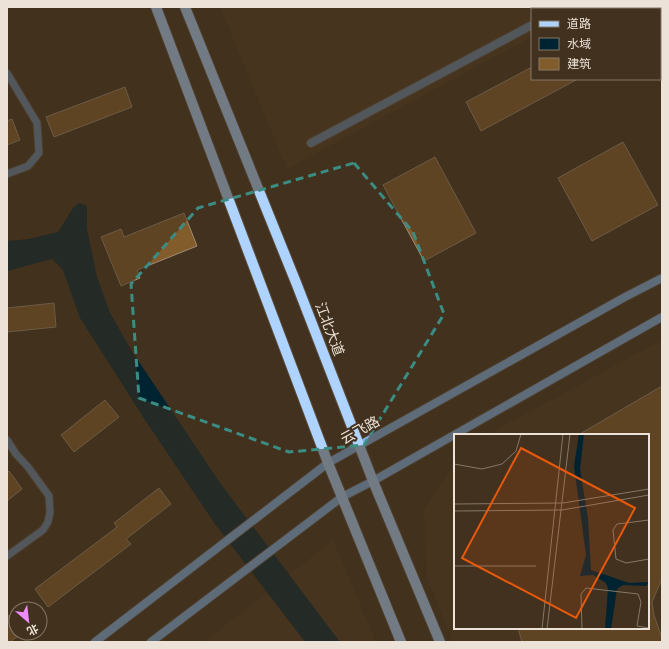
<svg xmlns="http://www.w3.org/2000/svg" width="669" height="649" font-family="'Noto Sans','Noto Sans SC',sans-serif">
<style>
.built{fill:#4c381f}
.water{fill:#002331}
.building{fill:#825c2b;stroke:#9f8c77}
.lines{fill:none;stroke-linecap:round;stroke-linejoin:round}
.service-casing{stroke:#5c4d3c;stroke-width:9}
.minor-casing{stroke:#5c4d3c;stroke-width:10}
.secondary-casing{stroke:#5c4d3c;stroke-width:10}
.primary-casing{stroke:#5c4d3c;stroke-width:12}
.service{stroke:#6785a8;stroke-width:7}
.minor{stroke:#6785a8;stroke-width:8}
.secondary{stroke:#82b1e9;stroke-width:8}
.primary{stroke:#aed3fe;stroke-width:10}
.marked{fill:none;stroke:#3b8c83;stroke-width:3;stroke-dasharray:8 5;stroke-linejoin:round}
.labels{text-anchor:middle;stroke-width:4;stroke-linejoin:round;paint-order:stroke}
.street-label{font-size:14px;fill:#ece2d7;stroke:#41311e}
.inset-road{fill:none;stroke:#857868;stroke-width:1}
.view{fill:#e8590c;fill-opacity:0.15;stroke:#e8590c;stroke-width:2}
.inset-edge{fill:none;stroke:#ece2d7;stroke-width:2}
</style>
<rect width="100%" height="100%" fill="#41311e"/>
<!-- built -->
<path class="built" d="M220 7H587L583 9H532V37L287 169Z
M662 340V642H453L427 577 424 509 455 464V628H648V435H486Z
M333 540 376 642H204Z"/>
<!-- water -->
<path class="water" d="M79 203 87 206V229L97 277 110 313 133 353 220 483 340 642H305L215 524 145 420 80 318 63 270 52 259 7 271V241L29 239 58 232 73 208Z"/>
<!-- building -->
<path class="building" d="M644 7H662V34L660 36V9H640Z
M532 67V79H575L576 80 481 131 466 102Z
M125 87 132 107 54 137 46 117Z
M12 119 20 140 7 145V121Z
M623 142 658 205 592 241 558 178Z
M435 157 476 233 424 261 383 185Z
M184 213 197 246 137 270 140 278 121 286 101 237 121 229 124 237Z
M54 303 56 327 7 332V308Z
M662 386V579L652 602 654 615 662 638V642H522L518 628H648V435H578Z
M105 400 119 417 74 452 61 435Z
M9 471 22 489 7 501V473Z
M159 488 171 504 126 539 131 544 48 607 35 589 117 527 114 523Z
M8 615 16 626V633H22L10 642H7Z"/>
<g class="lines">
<defs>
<path id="service" d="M7 73 37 123 39 153 28 166 7 174
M7 440 16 454 28 467 49 496 50 512 48 522 43 530 7 556"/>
<path id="minor" d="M562 9 565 7
M311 143 532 25"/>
<path id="secondary" d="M95 642 328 463 625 297 662 278
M151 642 342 497 373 481 662 317"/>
<path id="primary" d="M156 7 328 463 401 642
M185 7 297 285 373 481 440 642"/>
</defs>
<!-- service casing -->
<use href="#service" class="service-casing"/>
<!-- minor casing -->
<use href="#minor" class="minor-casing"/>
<!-- secondary casing -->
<use href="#secondary" class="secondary-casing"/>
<!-- primary casing -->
<use href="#primary" class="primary-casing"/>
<!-- service -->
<use href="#service" class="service"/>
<!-- minor -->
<use href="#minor" class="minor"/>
<!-- secondary -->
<use href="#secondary" class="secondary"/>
<!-- primary -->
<use href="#primary" class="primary"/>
</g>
<!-- marked area -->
<path d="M0 0H669V649H0ZM354 163 413 232 444 314 364 445 289 452 139 398 131 284 198 208Z" fill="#41311e" fill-opacity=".55" fill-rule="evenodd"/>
<path class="marked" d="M354 163 413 232 444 314 364 445 289 452 139 398 131 284 198 208Z"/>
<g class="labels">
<!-- street labels -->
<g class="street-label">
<text transform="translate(330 329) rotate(69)" y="5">江北大道</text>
<text transform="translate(360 430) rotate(-29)" y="5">云飞路</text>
</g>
</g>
<!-- overview -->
<g transform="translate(454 434)">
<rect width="195" height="195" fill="#41311e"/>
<path d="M125 0H130L126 35 134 84 137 136 175 149 195 148 192 152 169 151 163 155 157 195H151L154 154 152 149 139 141 126 142 132 121 120 32Z" fill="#002331"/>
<path class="inset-road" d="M0 30 28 35 48 30 62 17 67 0M0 70 109 69 195 55M0 77 108 76 195 61M195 86 163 90 159 96 162 125 172 129 195 125M0 132H82M88 195 109 0M93 195 116 0M128 195 127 160 132 154 184 160 187 168 183 192 195 194"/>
<path class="view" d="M67 14 181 74 122 184 8 124Z"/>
<rect width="195" height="195" class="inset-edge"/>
</g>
<!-- border -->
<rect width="669" height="649" fill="none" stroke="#ece2d7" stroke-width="16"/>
<!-- legend -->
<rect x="531" y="8" width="130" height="72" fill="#41311e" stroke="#857868"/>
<rect x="539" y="21" width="20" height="6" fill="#aed3fe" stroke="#857868"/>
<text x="567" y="28" font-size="12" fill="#ece2d7">道路</text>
<rect x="539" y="38" width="20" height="12" fill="#002331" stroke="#857868"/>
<text x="567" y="48" font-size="12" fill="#ece2d7">水域</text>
<rect x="539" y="58" width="20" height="12" fill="#825c2b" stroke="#857868"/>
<text x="567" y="68" font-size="12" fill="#ece2d7">建筑</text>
<!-- north arrow -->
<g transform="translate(28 621) rotate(152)"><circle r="19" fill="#41311e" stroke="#857868"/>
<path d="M0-3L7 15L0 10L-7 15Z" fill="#ee8bf8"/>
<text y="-6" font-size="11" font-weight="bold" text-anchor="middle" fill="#ece2d7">北</text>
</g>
</svg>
